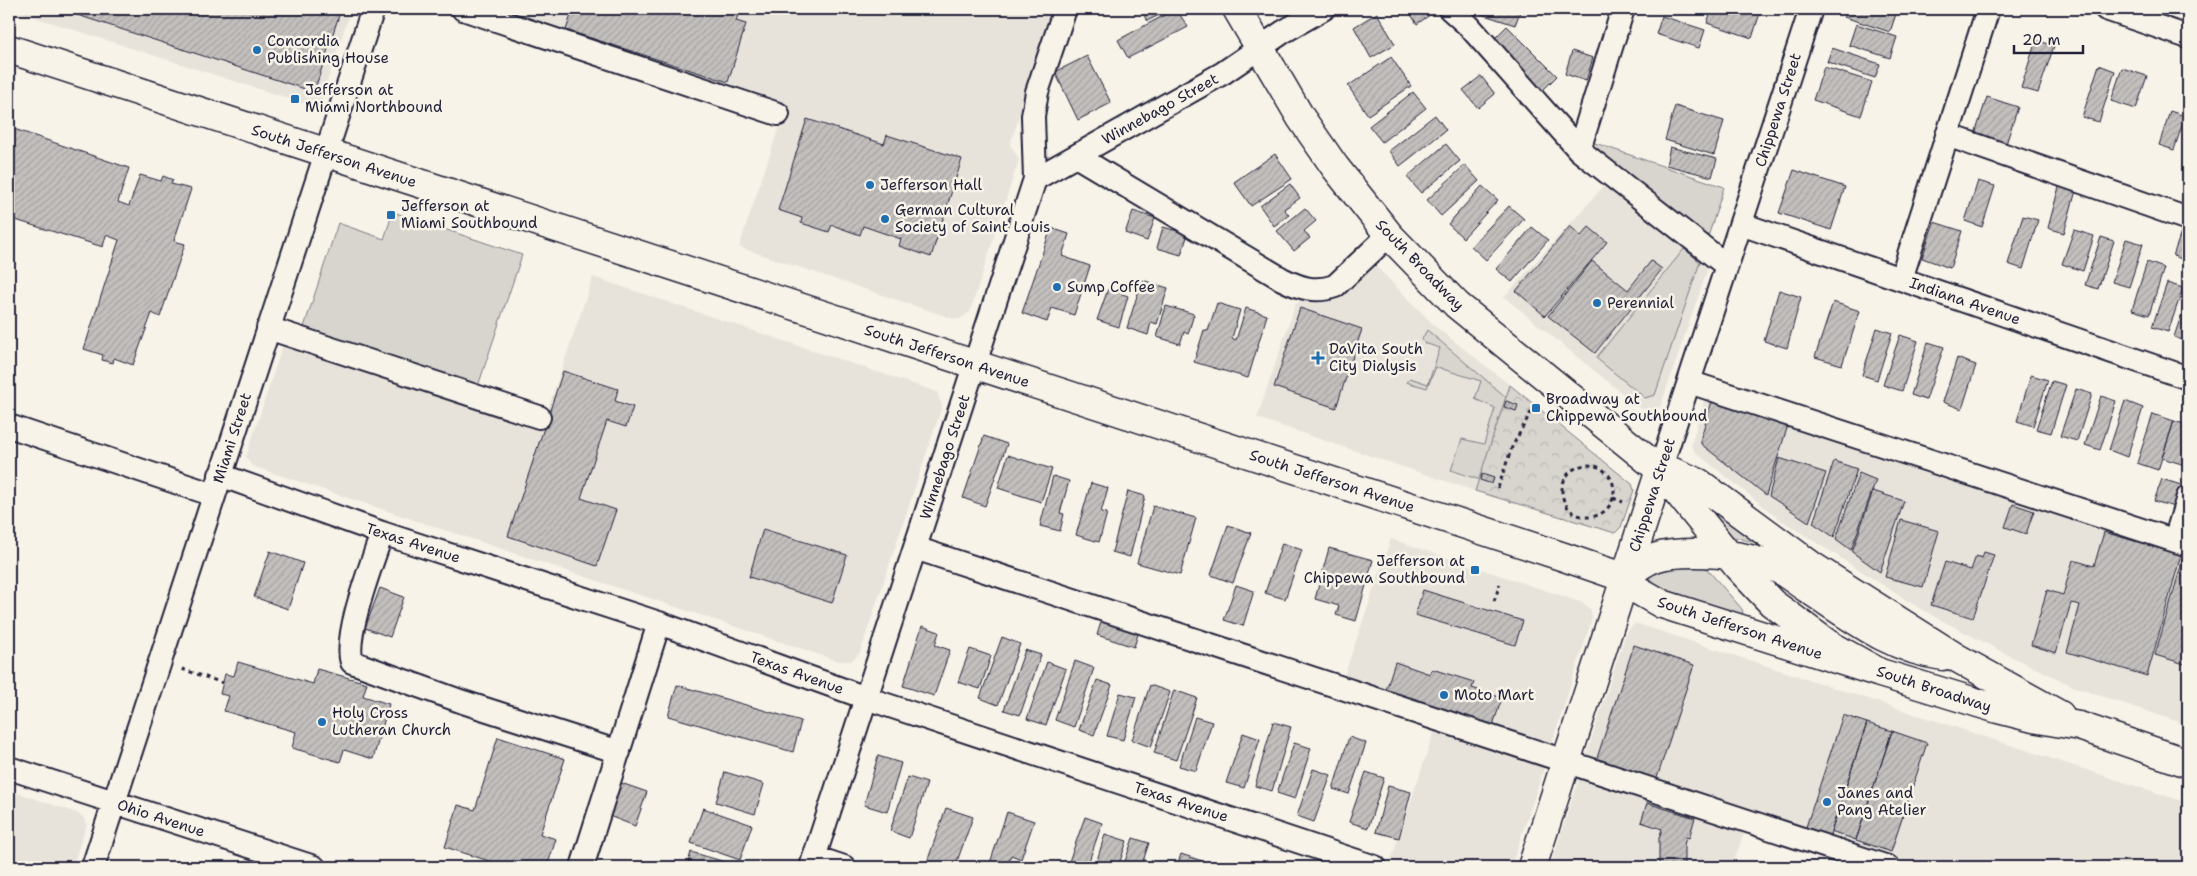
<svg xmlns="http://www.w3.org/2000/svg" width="2197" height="876" font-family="'Shantell Sans',sans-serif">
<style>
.built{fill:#e7e3db}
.green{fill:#d8d5cf;stroke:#7d7c85}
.forest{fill:url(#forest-crowns);stroke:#7d7c85}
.building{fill:url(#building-hatch);stroke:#22223b}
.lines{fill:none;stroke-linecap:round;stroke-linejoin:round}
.minor-casing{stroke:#22223b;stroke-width:26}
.major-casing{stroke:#22223b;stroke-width:31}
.path{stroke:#22223b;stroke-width:3;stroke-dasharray:4 4;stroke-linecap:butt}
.minor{stroke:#f7f3e8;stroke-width:22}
.major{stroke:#f7f3e8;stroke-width:28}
.poi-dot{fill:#1f6fb2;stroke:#f7f3e8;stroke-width:2}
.labels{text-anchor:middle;stroke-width:5;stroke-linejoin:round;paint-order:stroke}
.poi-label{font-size:15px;fill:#22223b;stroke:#f7f3e8;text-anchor:start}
.street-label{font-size:15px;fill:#22223b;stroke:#f7f3e8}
</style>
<defs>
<pattern id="forest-crowns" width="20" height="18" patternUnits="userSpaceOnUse" patternTransform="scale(1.25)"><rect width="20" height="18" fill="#d8d5cf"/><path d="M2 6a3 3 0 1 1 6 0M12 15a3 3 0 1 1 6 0" fill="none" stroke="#b9b7b3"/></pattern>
<pattern id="building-hatch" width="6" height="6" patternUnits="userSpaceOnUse" patternTransform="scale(1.25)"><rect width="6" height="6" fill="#c2bfbd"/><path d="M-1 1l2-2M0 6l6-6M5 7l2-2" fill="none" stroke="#a6a4a3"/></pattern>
</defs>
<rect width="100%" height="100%" fill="#f7f3e8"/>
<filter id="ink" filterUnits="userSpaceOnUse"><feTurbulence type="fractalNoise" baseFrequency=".02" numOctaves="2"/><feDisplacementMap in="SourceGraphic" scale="10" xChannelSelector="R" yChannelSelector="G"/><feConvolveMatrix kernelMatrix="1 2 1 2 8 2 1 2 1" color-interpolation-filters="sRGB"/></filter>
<g filter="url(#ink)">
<!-- built -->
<path class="built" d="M9 9H351L321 100 312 106Z
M488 9H1054L1010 145 1019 159 970 312 960 319H954L739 247 785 109Z
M1605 185 1708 268 1661 405 1653 412 1640 408 1504 297Z
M1360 250 1436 327 1510 385 1475 491 1257 418 1295 305Z
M593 277 937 392 942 406 860 653 851 661H838L252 466 246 457 284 341 542 427Z
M1707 392 2188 554V725L2077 688 2004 653 1922 610 1778 518 1695 452 1691 445Z
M1391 539 1583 603 1591 610 1592 619 1550 749 1342 682Z
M1635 623 2188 803V867H1910L1750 816 1732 867H1550L1626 633Z
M1436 726 1546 762 1511 867H1413L1391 860Z
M9 790 77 813 83 817 87 824 72 867H9Z"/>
<!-- green -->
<path class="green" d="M1589 141 1724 187 1706 243 1586 148Z
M393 212 522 255 478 386 304 327 338 223 384 239Z
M1684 249 1700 262 1655 395 1645 398 1596 358Z
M1427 330 1506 397 1480 480 1451 470 1462 439 1484 444 1495 408 1475 399 1481 381 1436 367 1427 388 1406 382 1410 378 1428 384 1440 348 1424 343 1422 339Z
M1693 487 1755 540 1753 542 1726 535Z
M1699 565 1707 569 1742 609 1743 613 1739 614 1651 587 1648 584 1651 571 1655 569Z"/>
<!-- forest -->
<path class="forest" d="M1510 385 1632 484 1634 490 1621 527 1615 533 1475 491Z"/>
<!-- building -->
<path class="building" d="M59 9H341L314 92Z
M573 9H740L736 21 746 24 728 82 566 30Z
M1141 9H1171L1147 21Z
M1176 9 1188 27 1128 58 1118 40Z
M1431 9 1434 12 1417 24 1408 10Z
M1483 9H1510L1520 12 1515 25 1481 14Z
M1586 9H1609L1606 15Z
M1712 9H1746L1760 13 1752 38 1707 23Z
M1847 9H1891L1897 11 1890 32 1844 17Z
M1377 13 1395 44 1371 58 1354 27Z
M1662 16 1705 30 1699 48 1656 34Z
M1856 24 1897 37 1890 58 1849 45Z
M1507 26 1557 76 1541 92 1491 42Z
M2036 40 2054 46 2038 93 2021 88Z
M1832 48 1880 64 1875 78 1827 62Z
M1572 51 1593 58 1586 81 1565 74Z
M1087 56 1111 103 1078 120 1055 72Z
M1391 57 1411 86 1368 115 1348 86Z
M2099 65 2115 71 2099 122 2082 117Z
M1824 67 1872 82 1861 116 1813 100Z
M2122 68 2147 76 2136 109 2111 101Z
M1481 76 1495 94 1478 108 1463 90Z
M1413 92 1426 108 1382 142 1369 126Z
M1987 97 2018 107 2006 144 1975 134Z
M1675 106 1724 121 1714 155 1665 140Z
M2170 111 2185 116 2174 150 2159 145Z
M1435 115 1446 130 1400 166 1389 151Z
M807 119 884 144 887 135 962 159 931 257 899 246 901 239 863 226 860 235 832 225 829 232 801 223 802 218 778 210Z
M14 129 129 168 118 202 129 206 140 175 161 181 163 176 173 180 171 184 191 189 174 241 185 244 160 317 152 313 133 365 114 358 113 363 102 360 103 355 84 349 119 240 106 235 103 247 9 218V142Z
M1446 144 1460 161 1421 193 1407 177Z
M1670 147 1717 159 1712 177 1666 165Z
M1275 154 1292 179 1251 206 1234 182Z
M1465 165 1479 181 1441 216 1427 200Z
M1794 170 1845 187 1831 230 1779 213Z
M1978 181 1995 186 1982 227 1965 221Z
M2060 183 2077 187 2064 233 2048 228Z
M1290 184 1300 198 1284 209 1289 215 1274 226 1260 206Z
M1482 186 1498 200 1463 238 1448 224Z
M1509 206 1524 219 1486 260 1471 246Z
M1305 208 1316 221 1304 231 1310 238 1294 251 1277 231Z
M1133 211 1155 218 1147 241 1125 233Z
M2023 216 2038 220 2023 269 2008 264Z
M1934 222 1962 231 1950 268 1922 258Z
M2184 224 2188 225V261L2173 256Z
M1570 226 1581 236 1589 227 1607 242 1545 316 1516 291Z
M1163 227 1188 234 1181 255 1157 248Z
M1532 227 1548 240 1512 282 1496 269Z
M1051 228 1069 234 1062 256 1090 266 1074 315 1052 308 1047 322 1022 313Z
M2074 230 2094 236 2083 271 2062 264Z
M2101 237 2114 241 2098 289 2085 285Z
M2126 239 2143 244 2129 287 2112 282Z
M1592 261 1628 290 1651 261 1662 269 1595 353 1548 316Z
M2147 262 2164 268 2149 315 2132 310Z
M1142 280 1168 288 1157 324 1151 322 1148 335 1127 328Z
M2167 283 2183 288 2168 332 2152 327Z
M1108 289 1128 296 1119 327 1097 320Z
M1779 290 1801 297 1787 348 1764 341Z
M2188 295V342L2174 337Z
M1833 302 1860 311 1842 365 1815 357Z
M1217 303 1240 310 1232 338 1236 340 1246 308 1267 315 1248 378 1194 362 1204 330 1208 331Z
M1166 306 1194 314 1188 334 1184 332 1180 344 1157 337Z
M1300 308 1362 329 1336 408 1274 387Z
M1877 328 1892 333 1877 380 1862 375Z
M1900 335 1918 341 1902 391 1883 385Z
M1928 342 1944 347 1926 400 1911 395Z
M1957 358 1976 365 1962 409 1943 402Z
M563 371 618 389 615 401 633 407 626 427 607 421 581 498 616 510 597 566 508 536Z
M2031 375 2048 380 2033 426 2017 421Z
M2052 381 2066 385 2051 433 2036 429Z
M2076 389 2092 394 2077 441 2060 436Z
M2101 396 2116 401 2100 450 2085 445Z
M1713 398 1732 404 1731 408 1788 425 1766 495 1701 444V437Z
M1506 401 1518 405 1516 411 1504 407Z
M2125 401 2143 408 2127 457 2109 450Z
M2153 414 2174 421 2158 470 2137 463Z
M2174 421 2188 425V454L2185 465 2162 458Z
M984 436 1007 444 985 506 963 498Z
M1008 455 1052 469 1041 502 998 488Z
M1779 458 1826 473 1809 522 1769 496Z
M1834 461 1857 469 1834 537 1813 523Z
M1859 473 1876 480 1851 550 1836 539Z
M1482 474 1494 478 1492 484 1480 480Z
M1053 476 1069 481 1060 513 1064 514 1060 531 1040 526Z
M2162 479 2181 485 2174 507 2154 501Z
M1091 483 1108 488 1101 512 1107 513 1099 542 1076 535Z
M1128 491 1145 496 1130 557 1112 552Z
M1873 491 1904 501 1880 572 1852 552Z
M2013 504 2034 511 2026 534 2005 527Z
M1153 506 1196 518 1180 575 1137 563Z
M1901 520 1939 531 1923 587 1885 577Z
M1228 525 1251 533 1233 583 1211 575Z
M763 529 847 555 832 603 749 577Z
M2104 532 2181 555 2147 676 2067 652 2080 605 2071 603 2056 653 2031 645 2047 590 2063 595 2073 560 2094 566Z
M1282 543 1302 550 1285 599 1265 593Z
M1329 548 1373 560 1356 621 1336 615 1339 606 1315 599Z
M270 551 303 563 288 609 254 597Z
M1984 552 1994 555 1973 618 1931 605 1945 562 1971 570 1976 556 1982 558Z
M2183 559 2188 560V665L2155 655Z
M1236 585 1254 591 1243 626 1224 620Z
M380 588 404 597 390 637 365 628Z
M1423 590 1523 621 1515 645 1415 615Z
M1102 619 1139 631 1134 647 1097 635Z
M922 626 939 632 935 645 950 650 934 696 903 686Z
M1002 637 1020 644 998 705 980 698Z
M1634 645 1694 665 1656 781 1596 761Z
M970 649 991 656 980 689 958 682Z
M1025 650 1041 655 1020 715 1004 710Z
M1075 661 1094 668 1074 727 1055 720Z
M238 662 313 684 317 669 367 683 363 696 389 704 373 759 344 750 340 762 292 748 296 732 224 711 229 696 220 694 225 674 234 676Z
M1047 662 1066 669 1046 725 1027 719Z
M1395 662 1430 674 1432 669 1474 682 1472 688 1502 698 1492 728 1385 693Z
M1097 680 1112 685 1094 735 1079 730Z
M677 685 801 721 793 752 668 716Z
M1150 685 1170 692 1151 747 1132 740Z
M1174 690 1197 698 1176 760 1154 753Z
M1120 693 1136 697 1123 740 1107 736Z
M1843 715 1867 723 1829 838 1805 830Z
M1195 717 1212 722 1196 771 1179 766Z
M1273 722 1291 727 1272 791 1255 786Z
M1867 723 1892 731 1856 840 1831 831Z
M1892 731 1927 743 1891 852 1856 840Z
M1243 733 1260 739 1244 788 1226 783Z
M498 737 565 759 540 834 556 839 547 867H508L445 847 458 805 475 810Z
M1349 737 1366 743 1349 794 1333 789Z
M1294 743 1311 748 1295 799 1277 793Z
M878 756 901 763 887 812 864 805Z
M1313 769 1331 775 1314 822 1297 816Z
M725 772 764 784 755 814 716 802Z
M1366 772 1384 778 1368 828 1349 822Z
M908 777 927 783 909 838 890 831Z
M621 783 647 792 635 826 609 816Z
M1388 786 1411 792 1399 838 1376 832Z
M1647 803 1695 818 1689 838 1686 837 1684 845V867H1659V838L1662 829 1641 822Z
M703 808 752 825 740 860 691 843Z
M946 808 973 817 955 867H932L926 865Z
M1007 812 1034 821 1021 859 1011 855 1007 867H1002L990 863Z
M1085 817 1102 823 1087 867H1067Z
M1105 834 1127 841 1118 867H1095Z
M1133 838 1149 843 1141 867H1123Z
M691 852 739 866V867H687Z
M1181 854 1202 861 1200 867H1177Z
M1206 862 1221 866 1220 867H1204Z"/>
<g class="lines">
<defs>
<path id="minor" d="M463 9 778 114
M1450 9 1469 26 1579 150 1727 266
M2106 9 2188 37
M1947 135 2188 219
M1579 150 1623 9
M1076 156 1282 279C1300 288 1315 293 1335 286L1389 235
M1035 179 1033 116 1037 92 1065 9
M1741 224 2188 378
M1901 279 1988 9
M268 328 539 417
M1689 382 2188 545
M9 426 214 495
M1660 470 1811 9
M220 475 382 533 659 623 866 698 1375 867
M382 533C373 561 343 636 352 662L463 702 619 752
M2175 540 2188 497
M915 548 1888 867
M9 768 314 867
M814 857 844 867
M93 867 373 9
M582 867 659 623
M811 867 1035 179 1223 73 1283 32 1323 9"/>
<path id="major" d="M1237 9 1301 118 1335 167 1389 235 1457 305 1660 470 1738 567 1772 603 1828 644 1880 673 1998 709 2033 718 2079 726 2188 763
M9 49 1561 556 1625 578 1634 588 1662 604 1880 673
M1660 470 1673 472 1699 483 1812 566 1957 658 2060 715
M1625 578C1648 556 1663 553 1694 553 1722 553 1750 556 1776 568 1787 573 1797 582 1808 589 1851 617 1890 649 1943 656
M1532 867 1660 470"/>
</defs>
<!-- minor casing -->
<use href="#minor" class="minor-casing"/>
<!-- major casing -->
<use href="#major" class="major-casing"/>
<!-- path -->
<path class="path" d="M1562 491a26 26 0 1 1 52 0a26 26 0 1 1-52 0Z
M1498 488 1512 447 1531 412
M1613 498 1623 502
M1494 601 1500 584
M182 669 223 683"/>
<!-- minor -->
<use href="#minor" class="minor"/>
<!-- major -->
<use href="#major" class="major"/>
</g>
</g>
<!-- markers -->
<g class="poi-dot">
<circle cx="257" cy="50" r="5"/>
<rect x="290" y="94" width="10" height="10" rx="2.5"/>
<circle cx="870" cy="185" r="5"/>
<rect x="386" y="210" width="10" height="10" rx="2.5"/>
<circle cx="885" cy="219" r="5"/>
<circle cx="1057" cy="287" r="5"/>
<circle cx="1597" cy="303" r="5"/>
<path d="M1315.5 350.5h5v5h5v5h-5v5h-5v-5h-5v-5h5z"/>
<rect x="1531" y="403" width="10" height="10" rx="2.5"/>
<rect x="1470" y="565" width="10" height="10" rx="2.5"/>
<circle cx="1444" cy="695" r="5"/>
<circle cx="322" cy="722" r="5"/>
<circle cx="1827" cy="802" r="5"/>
</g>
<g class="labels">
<!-- poi labels -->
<g class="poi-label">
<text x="267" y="46">Concordia<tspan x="267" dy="17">Publishing House</tspan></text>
<text x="305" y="95">Jefferson at<tspan x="305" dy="17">Miami Northbound</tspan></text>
<text x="880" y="190">Jefferson Hall</text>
<text x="401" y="211">Jefferson at<tspan x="401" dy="17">Miami Southbound</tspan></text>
<text x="895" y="215">German Cultural<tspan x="895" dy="17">Society of Saint Louis</tspan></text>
<text x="1067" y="292">Sump Coffee</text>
<text x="1607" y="308">Perennial</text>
<text x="1329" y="354">DaVita South<tspan x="1329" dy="17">City Dialysis</tspan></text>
<text x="1546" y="404">Broadway at<tspan x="1546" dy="17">Chippewa Southbound</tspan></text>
<text x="1465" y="566" text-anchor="end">Jefferson at<tspan x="1465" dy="17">Chippewa Southbound</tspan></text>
<text x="1454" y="700">Moto Mart</text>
<text x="332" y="718">Holy Cross<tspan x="332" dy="17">Lutheran Church</tspan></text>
<text x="1837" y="798">Janes and<tspan x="1837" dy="17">Pang Atelier</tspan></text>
</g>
<!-- street labels -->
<g class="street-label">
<text transform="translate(1160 109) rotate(-29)" y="5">Winnebago Street</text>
<text transform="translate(1778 110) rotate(-72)" y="5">Chippewa Street</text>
<text transform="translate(334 156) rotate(18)" y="5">South Jefferson Avenue</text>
<text transform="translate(1420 265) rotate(46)" y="5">South Broadway</text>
<text transform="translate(1965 301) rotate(19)" y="5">Indiana Avenue</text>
<text transform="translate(947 356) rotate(18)" y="5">South Jefferson Avenue</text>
<text transform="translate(232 438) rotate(-72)" y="5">Miami Street</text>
<text transform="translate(945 457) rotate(-72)" y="5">Winnebago Street</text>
<text transform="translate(1332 481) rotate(18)" y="5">South Jefferson Avenue</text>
<text transform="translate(1652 495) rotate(-72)" y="5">Chippewa Street</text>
<text transform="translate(413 543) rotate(18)" y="5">Texas Avenue</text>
<text transform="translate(1740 628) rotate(18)" y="5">South Jefferson Avenue</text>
<text transform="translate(797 673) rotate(20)" y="5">Texas Avenue</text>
<text transform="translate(1934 689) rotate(18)" y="5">South Broadway</text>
<text transform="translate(1181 802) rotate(18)" y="5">Texas Avenue</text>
<text transform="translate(161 818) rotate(18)" y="5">Ohio Avenue</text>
</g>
</g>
<!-- margin -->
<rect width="2197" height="876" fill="none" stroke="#f7f3e8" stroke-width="30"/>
<rect x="15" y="15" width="2167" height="846" fill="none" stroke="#22223b" stroke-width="2" filter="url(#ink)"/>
<!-- scale -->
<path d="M2014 45v8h69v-8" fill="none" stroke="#22223b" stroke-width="2.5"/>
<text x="2022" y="45" font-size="15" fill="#22223b" stroke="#f7f3e8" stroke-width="4" paint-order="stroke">20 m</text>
</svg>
